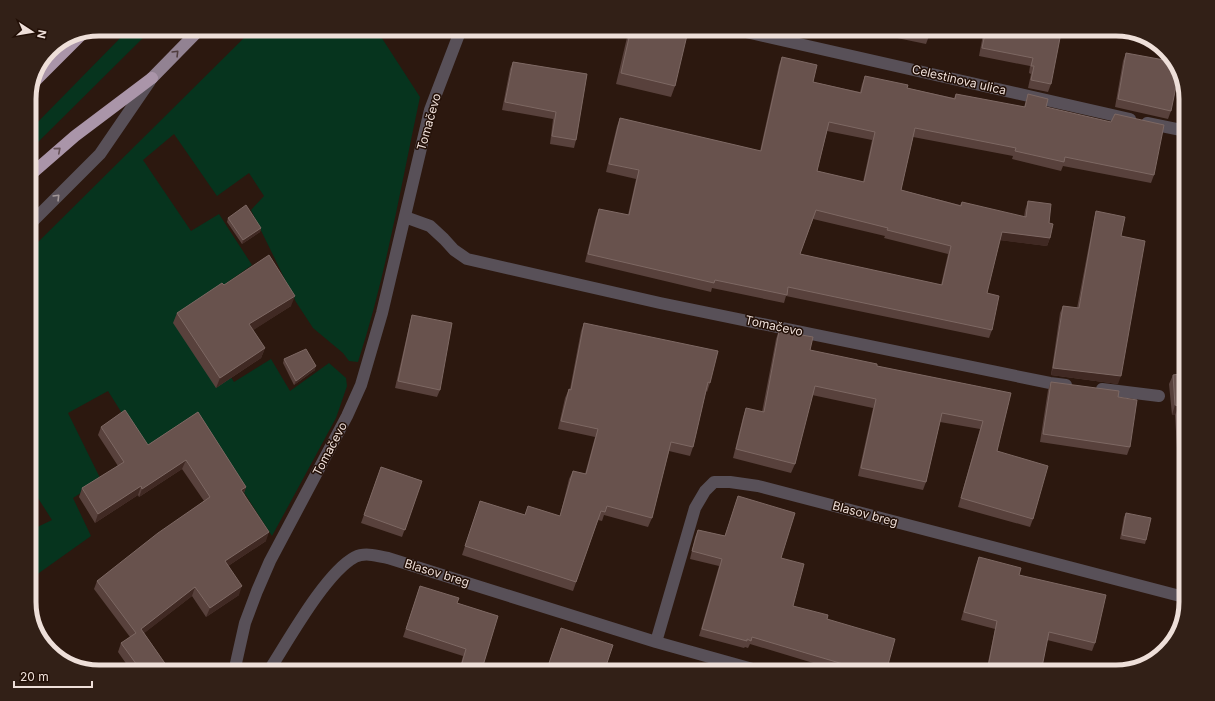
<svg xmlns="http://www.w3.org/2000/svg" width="1215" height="701" font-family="Inter,sans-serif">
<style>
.green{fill:#06341e}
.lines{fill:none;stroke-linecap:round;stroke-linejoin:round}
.minor{stroke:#585058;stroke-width:12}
.major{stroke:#928292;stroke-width:12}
.highway{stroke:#aa95a9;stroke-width:12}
.wall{fill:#58413c;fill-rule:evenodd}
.shaded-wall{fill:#402923}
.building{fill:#68524d;stroke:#7d6863;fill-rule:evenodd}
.oneway{stroke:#4f3d3e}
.oneway2{stroke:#665258}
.oneway3{stroke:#a39898}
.labels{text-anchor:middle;stroke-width:3;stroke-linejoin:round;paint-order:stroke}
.street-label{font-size:12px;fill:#eedfd9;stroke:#220f06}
.rim{fill:none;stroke:#eedfd9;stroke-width:5}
</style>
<rect width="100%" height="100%" fill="#2c180f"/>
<!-- green -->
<path class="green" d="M129 29H152L29 151V131Z
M253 29H376L420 97C401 185 386 276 358 362L349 361 343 353 313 328 296 302 251 210 264 196 249 173 217 196 174 134 143 160 191 231 219 214 252 265 221 287 208 340 234 382 271 359 290 391 329 363 346 378 347 386 336 418 272 536 195 416 145 450 108 391 68 413 101 480 73 498 91 536 32 578 29 574V531L52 520 29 484V251Z"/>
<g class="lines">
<!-- minor -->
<path class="minor" d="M733 29 1130 119
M1147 123 1186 131
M405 217 430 226 444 239 454 250 467 259 660 303 1050 383 1066 385
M29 225 100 154 150 81
M1102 389 1159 396
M656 642 695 508 705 491 714 482H730L758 486 1180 596
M234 672 245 623 257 591 270 561 347 416 361 385 382 313 430 110 461 29
M268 672C287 643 325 573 355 557 365 552 378 556 388 558L656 642 763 672"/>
<!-- major -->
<path class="major" d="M152 78 200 29"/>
<!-- highway -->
<path class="highway" d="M35 81 84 32
M29 176 75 136 152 78"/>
</g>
<!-- wall -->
<path class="wall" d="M629 29H680L675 86 671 97 616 84Z
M874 29H930L929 36 926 44 873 33Z
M984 29H1049L1048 35 1051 84 1048 92 1028 88 1031 74 1029 73 1030 66 979 56Z
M1126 53 1171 111 1168 119 1115 107 1123 61Z
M782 57 813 82 860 92 862 84 865 76 907 88 954 98 956 94 1024 107 1028 94 1046 107 1154 175 1151 183 1063 166 1061 171 1012 159 1013 156 913 137 901 190 960 205 962 202 1024 217 1025 210 1028 201 1049 223 1050 238 1047 246 1000 240 987 293 992 330 989 338 786 296 784 303 712 288 711 292 585 262 596 217 599 209 628 215 636 179 606 172 617 126 620 118 760 151 779 65ZM827 131 872 140 863 182 817 171ZM813 219 885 236 884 238 948 254 941 285 800 254Z
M513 62 587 74 576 140 574 148 550 144 553 119 502 110 510 69Z
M1096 211 1121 236 1118 384 1051 375 1060 313 1063 306 1077 308 1094 219Z
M228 218 261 228 260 232 242 244 227 222Z
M224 285 291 306 253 330 265 348 261 358 216 388 173 323 177 313Z
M412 315 440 390 437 397 395 388 410 322Z
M584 323 710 383 707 392 706 391 693 447 690 456 669 451 652 518 648 527 604 515 602 521 598 520 573 591 462 555 480 501 525 515 528 506 560 516 569 479 573 471 585 474 595 437 558 429 565 398 569 389H570L581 331Z
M779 331 810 350 877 366 1011 393 997 451 1033 519 1030 527 958 507 980 429 940 422 926 482 923 490 858 476 873 408 812 395 795 464 791 473 733 458 743 417 746 408 762 412 776 339Z
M284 359 315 370 294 385 283 363Z
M1186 373V582H1185L1175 415H1172L1169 384 1173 375Z
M1051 382 1118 397 1130 447 1127 455 1040 442 1048 390Z
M198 412 246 487 244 493 266 541 228 566 239 595 206 617 192 596 144 633 171 672H132L118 652 121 643 130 637 94 589 97 581 204 501 182 469 139 497 138 495 95 523 79 497 82 488 118 466 98 435 101 427 148 445Z
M381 467 422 481 402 537 361 523Z
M738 496 781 558 793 606 827 619 886 672H843L750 644 748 648 745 647 744 648 699 636 719 566 690 559 695 537 698 530 725 536Z
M1126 513 1146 540 1145 544 1120 539 1124 517Z
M979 557 1019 575 1095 643 1092 651 1047 640 1041 672H986L995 629 961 620 976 565Z
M420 586 457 603 498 616 481 672H464L459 671 463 656 403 637Z
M558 636 604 672H546Z"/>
<!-- shaded-wall -->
<path class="shaded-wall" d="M261 228 260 232 242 244 243 240Z
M1002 232 1050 238 1047 246 999 240Z
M295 296 291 306 246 335 249 324Z
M265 348 261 358 216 388 220 378Z
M316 366 315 370 294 385 296 381Z
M1053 368 1121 376 1118 384 1051 375Z
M1175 405 1179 406 1175 415H1172Z
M186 460 182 469 139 497 142 489Z
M141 486 138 495 95 523 98 514Z
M246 487 243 495 241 490Z
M269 532 266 541 222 570 225 561Z
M242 586 239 595 206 617 210 608Z
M195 587 192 596 138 638 141 629Z"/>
<!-- building -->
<path class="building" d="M631 29H680L688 31 675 86 621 73Z
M894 29H930L929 36Z
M986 29H1049L1048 35 1060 38 1051 84 1031 80 1034 66H1031L1033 58 982 48Z
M1126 53 1175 62 1177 64 1179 72 1171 111 1118 99Z
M782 57 817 65 813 82 861 93 865 76 908 85 907 88 955 99 956 94 1025 107 1028 94 1048 99 1046 107 1111 122 1115 114 1164 125 1154 175 1065 157 1064 162 1015 151 1016 148 915 128 901 190 961 206 962 202 1026 217 1028 201 1051 204 1049 223 1053 224 1050 238 1002 232 987 293 999 296 992 330 788 287 787 295 715 280 714 283 588 254 599 209 629 215 639 170 609 164 620 118 761 151ZM829 122 875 132 864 182 817 171ZM816 210 888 228 887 230 951 246 942 285 800 254Z
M513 62 587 74 576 140 552 136 556 112 505 102Z
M246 205 261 228 243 240 228 218Z
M1096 211 1125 217 1121 236 1145 241 1121 376 1053 368 1063 306 1079 308Z
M269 255 295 296 249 324 265 348 220 378 177 313 222 283 224 285Z
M412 315 452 323 440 390 398 381Z
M584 323 718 351 710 383 708 382 693 447 671 442 652 518 607 506 605 512 601 511 576 582 465 546 480 501 525 515 528 506 560 516 573 471 586 474 598 429 561 421 569 389 571 390Z
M779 331 813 337 810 350 877 364V366L1011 393 997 451 1048 466 1033 519 961 498 983 421 942 413 926 482 861 468 876 399 815 386 795 464 736 449 746 408 764 412Z
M306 349 316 366 296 381 284 359Z
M1186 373V535L1179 406 1175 405 1173 375Z
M1051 382 1119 391 1118 397 1137 400 1130 447 1043 434Z
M125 410 148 445 198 412 246 487 241 490 269 532 225 561 242 586 210 608 195 587 141 629 171 672H142L121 643 136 633 97 581 158 533 210 497 186 460 142 489 141 486 98 514 82 488 124 462 101 427Z
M381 467 422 481 405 530 364 515Z
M738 496 795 513 781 558 804 564 793 606 828 615 827 619 895 639 886 672H870L752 637 751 641 747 639V641L702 629 722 559 692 551 698 530 725 536Z
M1126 513 1151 518 1146 540 1122 535Z
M979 557 1021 568 1019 575 1106 595 1095 643 1049 632 1041 672H987L997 621 964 612Z
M420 586 459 598 457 603 498 616 482 669 462 663 466 649 406 629Z
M561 628 613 645 604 672H555L547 669Z
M678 665 700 672H676Z"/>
<!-- one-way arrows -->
<defs><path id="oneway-chevron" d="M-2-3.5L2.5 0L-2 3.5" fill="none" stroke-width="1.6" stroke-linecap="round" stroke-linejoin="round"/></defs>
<use class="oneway" href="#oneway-chevron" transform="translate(176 53) rotate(-45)"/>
<use class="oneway2" href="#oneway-chevron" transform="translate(58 150) rotate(-41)"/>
<use class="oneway3" href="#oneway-chevron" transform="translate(57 197) rotate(-45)"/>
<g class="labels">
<!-- street labels -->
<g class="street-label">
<text transform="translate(959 80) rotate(13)" y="4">Celestinova ulica</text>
<text transform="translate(429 122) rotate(-74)" y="4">Tomačevo</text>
<text transform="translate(774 326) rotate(12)" y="4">Tomačevo</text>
<text transform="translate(330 449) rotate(-62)" y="4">Tomačevo</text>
<text transform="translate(865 514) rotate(15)" y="4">Blasov breg</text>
<text transform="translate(437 573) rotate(17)" y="4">Blasov breg</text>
</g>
</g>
<!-- crop -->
<path d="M0 0H1215V701H0ZM99 36H1116A63 63 0 0 1 1179 99V602A63 63 0 0 1 1116 665H99A63 63 0 0 1 36 602V99A63 63 0 0 1 99 36Z" fill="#322017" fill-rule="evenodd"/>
<path class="rim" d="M99 36H1116A63 63 0 0 1 1179 99V602A63 63 0 0 1 1116 665H99A63 63 0 0 1 36 602V99A63 63 0 0 1 99 36Z"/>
<!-- north arrow -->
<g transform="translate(32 32) rotate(102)" stroke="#220f06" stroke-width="3" paint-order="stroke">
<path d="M0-3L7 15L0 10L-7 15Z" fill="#eedfd9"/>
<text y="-6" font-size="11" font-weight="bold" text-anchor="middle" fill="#eedfd9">N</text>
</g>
<!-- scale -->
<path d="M14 681v6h78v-6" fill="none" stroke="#eedfd9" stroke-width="2"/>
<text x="20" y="681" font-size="12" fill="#eedfd9" stroke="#220f06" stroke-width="3" paint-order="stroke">20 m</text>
</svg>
